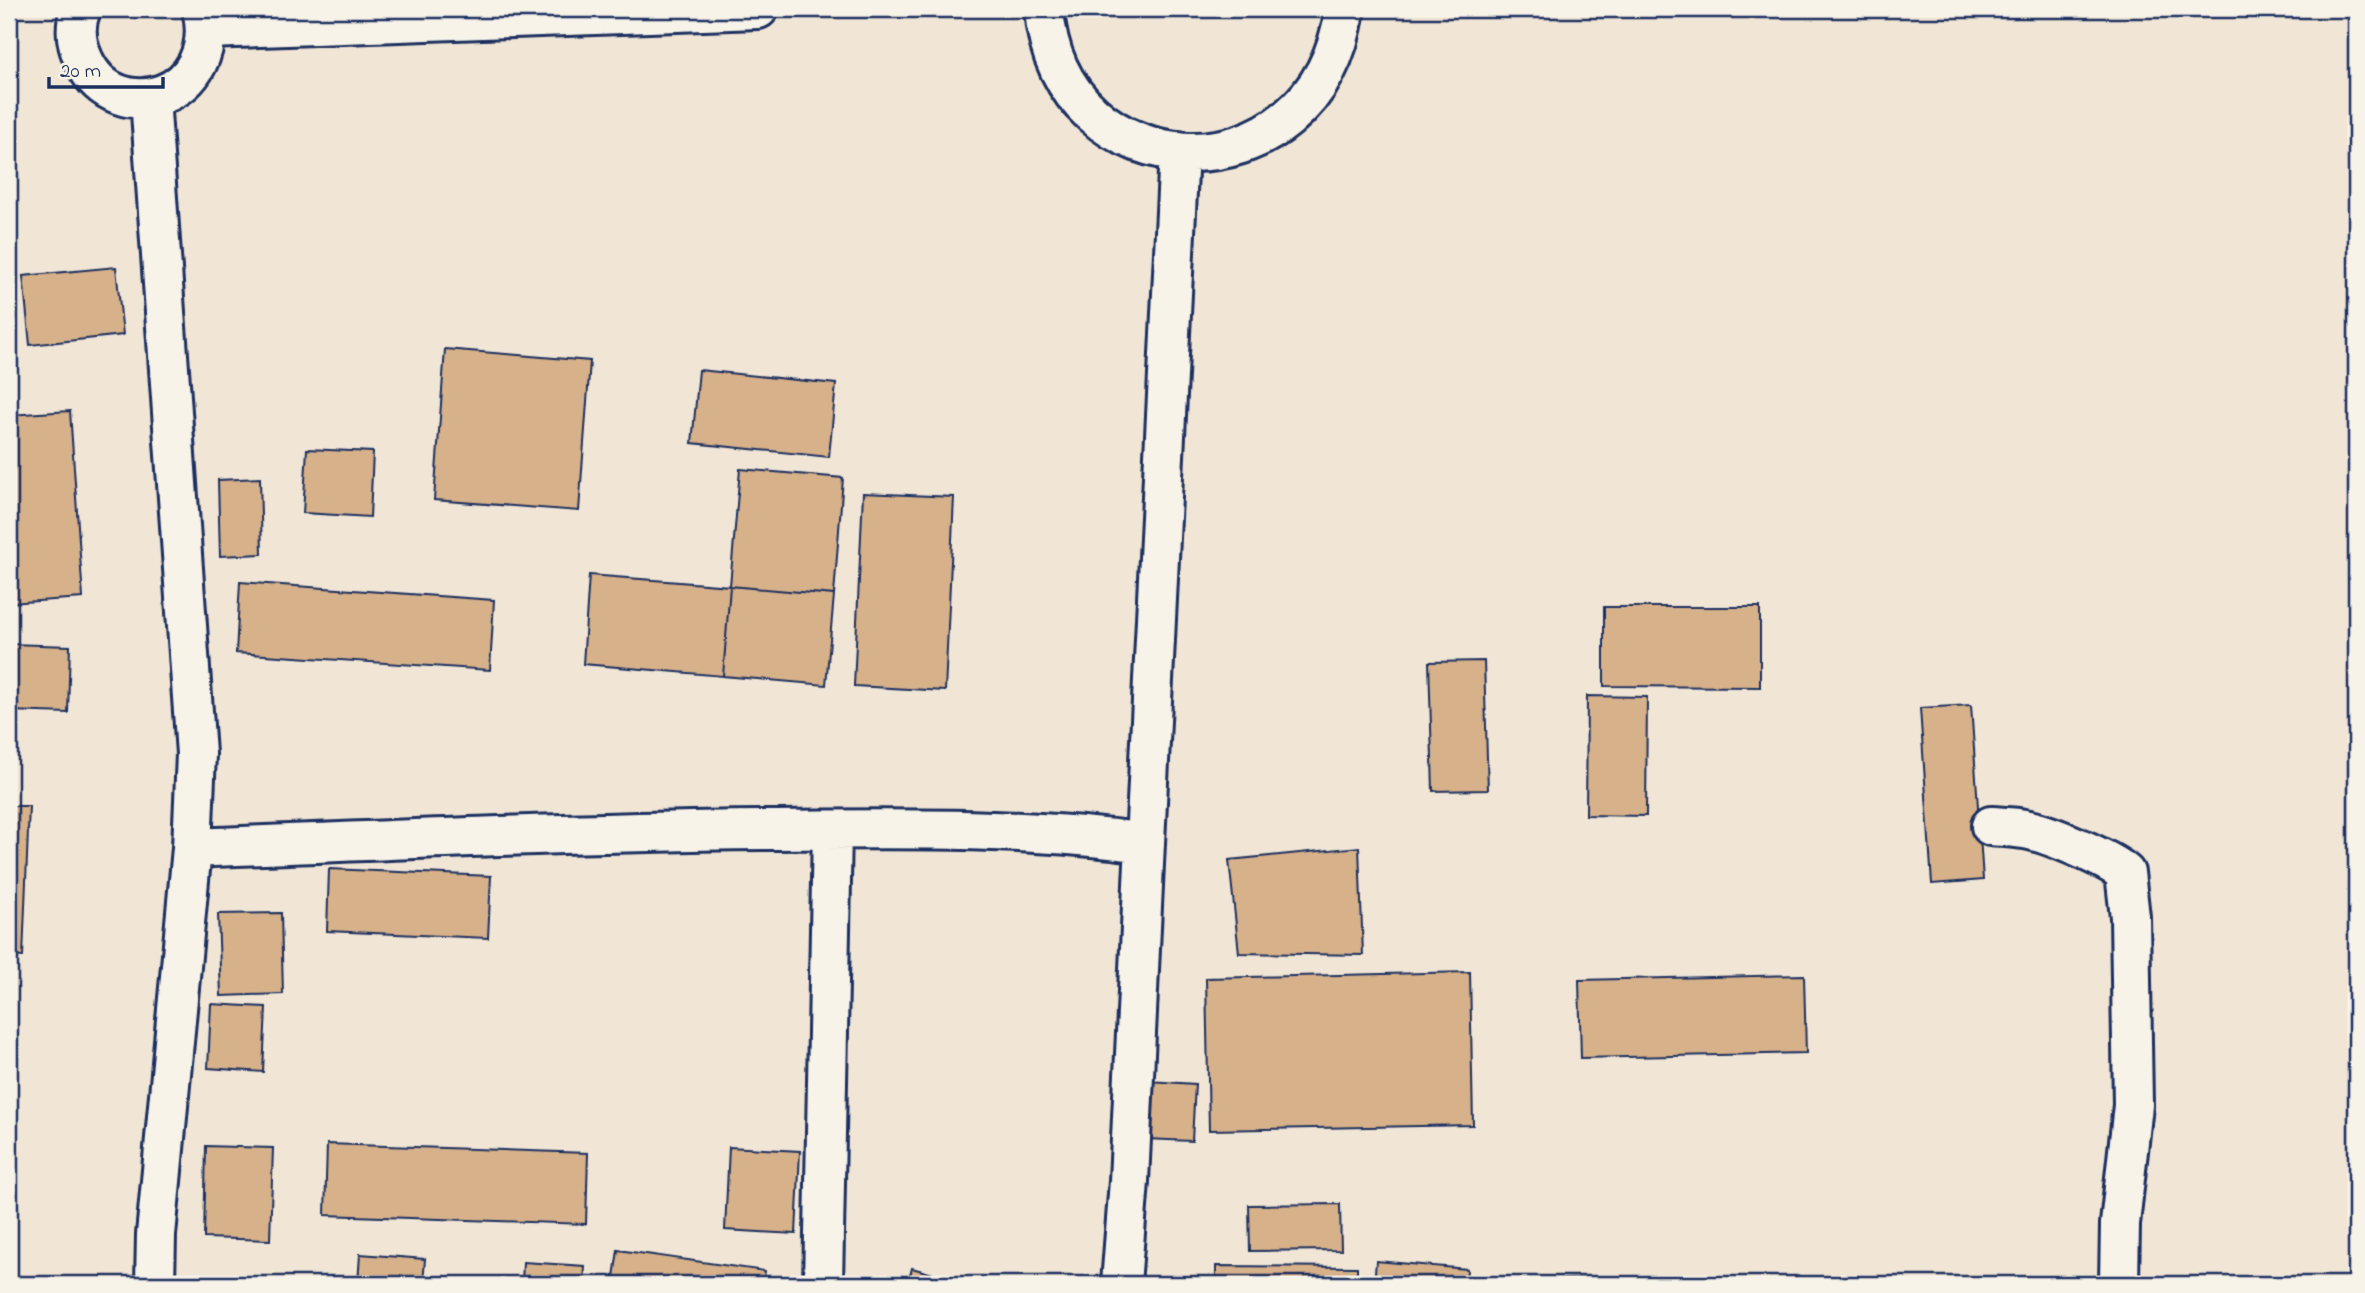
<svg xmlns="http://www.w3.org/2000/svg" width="2365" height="1293" font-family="'Indie Flower',sans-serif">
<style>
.building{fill:#d7b189;stroke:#1b2f5e;stroke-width:2}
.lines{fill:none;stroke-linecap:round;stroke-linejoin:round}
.minor-casing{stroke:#1b2f5e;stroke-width:44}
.minor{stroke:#f7f3e8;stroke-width:38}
</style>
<rect width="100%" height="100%" fill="#f1e6d5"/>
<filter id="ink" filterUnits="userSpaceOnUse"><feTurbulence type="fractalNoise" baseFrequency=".0143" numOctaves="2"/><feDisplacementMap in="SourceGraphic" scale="14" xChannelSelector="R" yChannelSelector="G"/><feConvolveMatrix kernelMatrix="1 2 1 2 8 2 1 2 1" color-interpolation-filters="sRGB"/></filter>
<g filter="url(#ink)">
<!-- building -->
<path class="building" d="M116 267 123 335 30 345 23 276Z
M445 349 590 361 579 511 434 500Z
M699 370 836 384 829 457 692 443Z
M70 411 83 598 9 603V415Z
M307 449 373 452 370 517 303 513Z
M740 469 843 478 834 595 730 586Z
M260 478 262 554 220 556 218 480Z
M863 493 954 497 945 691 854 686Z
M589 575 730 586 723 676 583 664Z
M240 582 494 600 490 670 236 653Z
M730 586 834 595 826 685 723 676Z
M1604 607H1760V687L1604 686Z
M9 644 70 646 68 713 9 711Z
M1484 661 1488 790 1433 791 1429 662Z
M1587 696 1647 697 1646 816 1586 815Z
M1971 705 1983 880 1932 884 1920 708Z
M9 806H29L23 957 9 956Z
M1359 847 1363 955 1239 953 1229 860Z
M329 869 491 876 488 938 327 931Z
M281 913 283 994 221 996 218 914Z
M1470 972 1473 1125 1209 1130 1206 978Z
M1804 975 1806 1053 1581 1058 1579 980Z
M211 1004 266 1007 263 1072 208 1068Z
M1148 1081 1195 1084 1192 1141 1145 1139Z
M327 1144 588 1153 586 1224 325 1215Z
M206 1146 273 1148 270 1240 204 1238Z
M729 1147 800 1151 796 1234 725 1230Z
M1340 1204 1341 1250 1250 1251 1249 1205Z
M618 1250 765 1271 763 1284H613Z
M360 1254 425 1259 423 1284H358Z
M1376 1261 1467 1269 1466 1284H1374Z
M523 1262 585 1266 584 1284H522Z
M1216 1266 1357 1267V1284H1216Z
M912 1268 968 1284H908Z
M1639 1277V1284H1524V1280Z"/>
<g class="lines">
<defs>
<path id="minor" d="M81 9C74 26 76 44 84 61 117 131 223 96 202 9
M1044 9C1057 192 1316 207 1345 9
M207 29 758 9
M150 98 196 754 192 848 156 1235 155 1284
M1991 826C2002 827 2013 827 2024 829 2046 832 2109 859 2125 873L2130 917 2133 1105 2120 1224 2119 1284
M1145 843 1179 151
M192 848C383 840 573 832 764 830 890 829 1020 826 1145 843L1129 1181 1121 1284
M823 1284 832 830"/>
</defs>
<!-- minor casing -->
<use href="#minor" class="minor-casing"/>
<!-- minor -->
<use href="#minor" class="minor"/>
</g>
</g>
<!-- margin -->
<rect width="2365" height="1293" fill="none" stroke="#f7f3e8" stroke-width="35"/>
<rect x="18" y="18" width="2330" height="1258" fill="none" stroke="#1b2f5e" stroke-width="2.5" filter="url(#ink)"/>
<!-- scale -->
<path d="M49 77v10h114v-10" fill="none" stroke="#1b2f5e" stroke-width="3.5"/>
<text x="60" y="77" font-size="21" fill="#1b2f5e" stroke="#f7f3e8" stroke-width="5" paint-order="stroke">20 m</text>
</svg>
